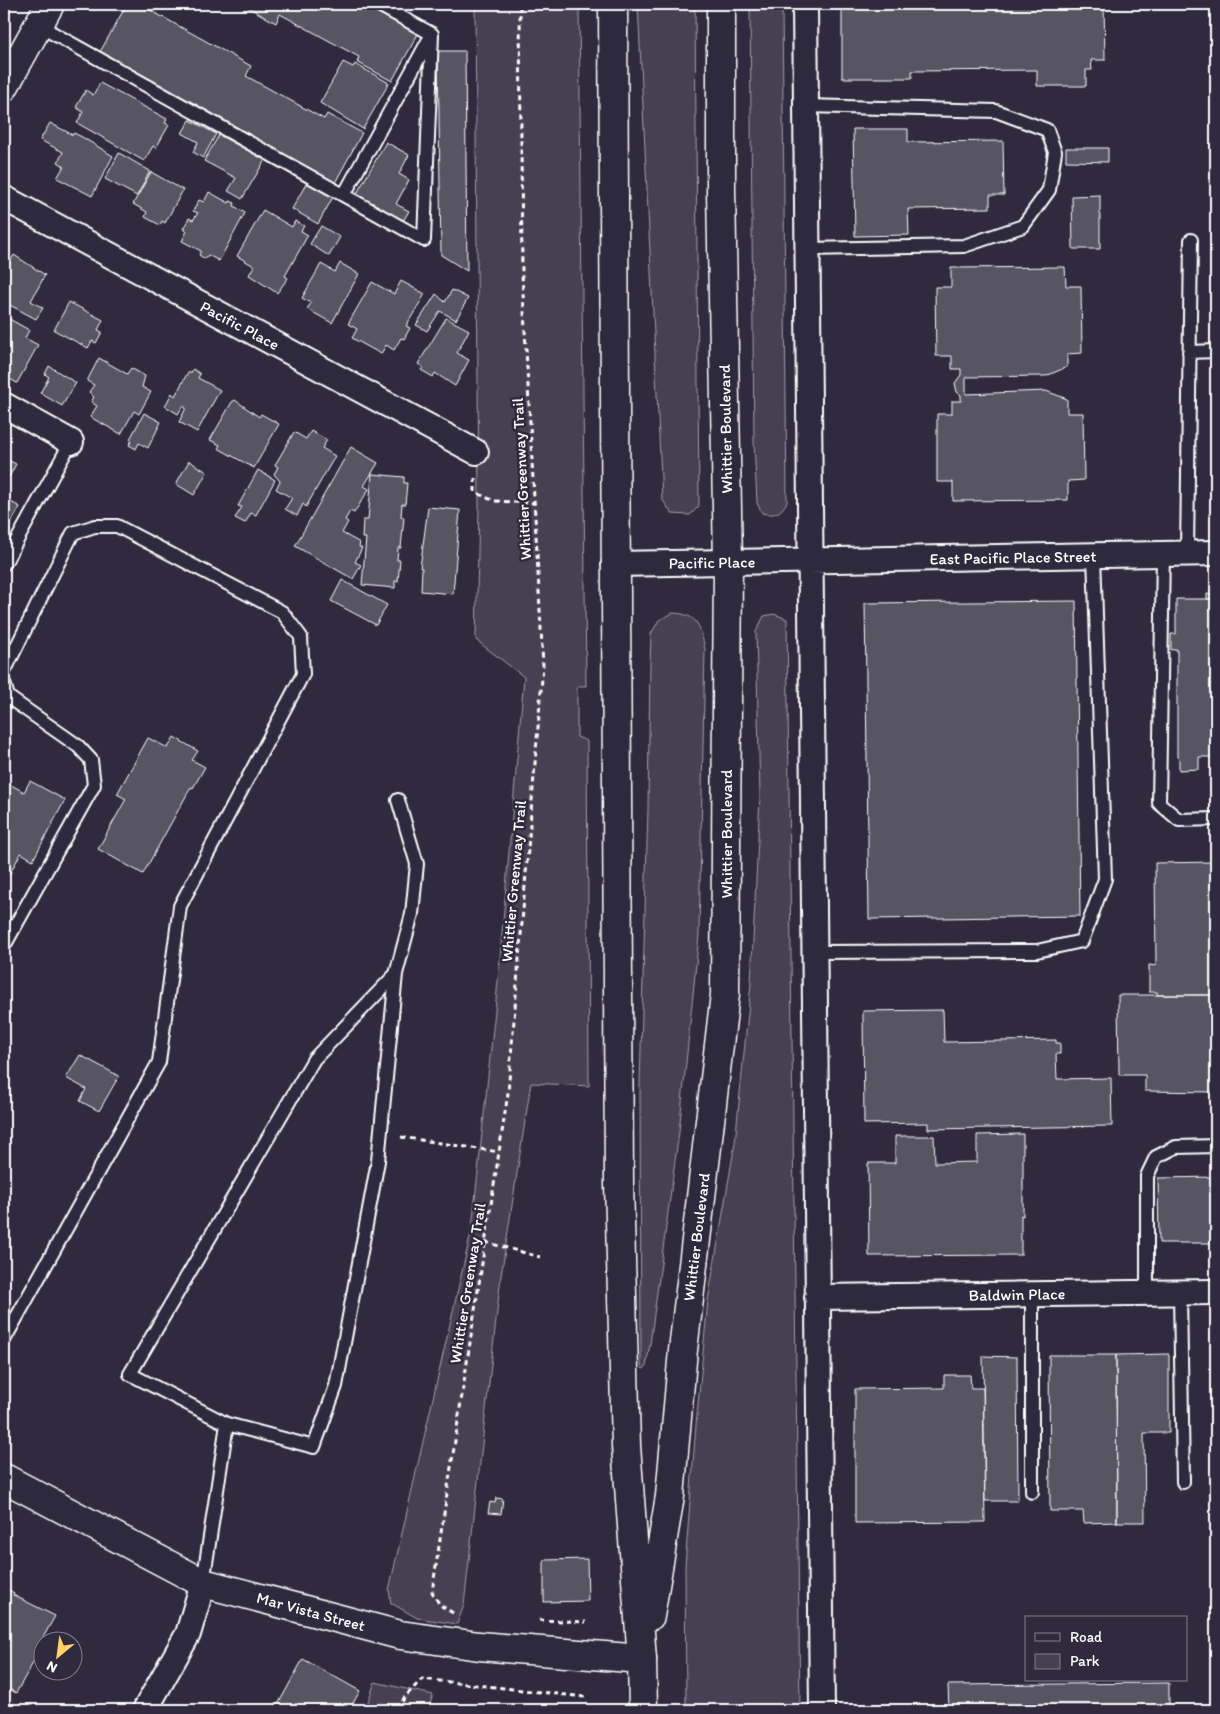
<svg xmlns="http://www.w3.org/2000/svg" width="1220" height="1714" font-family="Itim,sans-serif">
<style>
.green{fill:#464152;stroke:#a2a0a8}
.building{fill:#595564;stroke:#fff}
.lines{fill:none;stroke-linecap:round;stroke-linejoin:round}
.service-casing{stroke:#fff;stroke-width:16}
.minor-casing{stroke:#fff;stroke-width:28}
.tertiary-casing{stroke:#fff;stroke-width:31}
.secondary-casing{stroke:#fff;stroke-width:31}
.primary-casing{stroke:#fff;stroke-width:31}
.path{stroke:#fff;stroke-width:3;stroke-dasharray:5 4;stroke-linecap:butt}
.service{stroke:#2f2a3d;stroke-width:12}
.minor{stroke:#2f2a3d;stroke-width:24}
.tertiary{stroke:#2f2a3d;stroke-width:28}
.secondary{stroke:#2f2a3d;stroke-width:28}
.primary{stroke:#2f2a3d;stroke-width:28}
.labels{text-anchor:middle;stroke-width:5;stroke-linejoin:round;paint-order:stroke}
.street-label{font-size:16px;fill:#fff;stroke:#2f2a3d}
</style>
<rect width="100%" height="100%" fill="#2f2a3d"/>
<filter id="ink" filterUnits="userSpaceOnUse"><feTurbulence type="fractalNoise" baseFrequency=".02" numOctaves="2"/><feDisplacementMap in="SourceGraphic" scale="10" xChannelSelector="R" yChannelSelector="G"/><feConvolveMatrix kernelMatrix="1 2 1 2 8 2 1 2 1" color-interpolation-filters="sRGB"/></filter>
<g filter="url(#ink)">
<!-- green -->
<path class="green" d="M475 4H579L586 686H577V737L587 741 589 1086 531 1083 501 1276 464 1605 457 1624 417 1618 391 1603 389 1590 472 1228 497 991 524 677 476 640 479 507Z
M638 4H695L699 506 690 515 672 514 662 499Z
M750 4H782L787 502C781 513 775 516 762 513L757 503 754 443Z
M673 613C699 614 700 627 705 649L699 935 679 1132 650 1344 646 1367 643 1369 641 1365 640 1082 648 809 650 665 651 634 659 620Z
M774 614 787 619 800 1710H686L685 1566 696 1425 708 1300 735 1143 751 983 760 796 756 632 764 616Z
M375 1682 433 1695 428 1710H365Z"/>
<!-- building -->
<path class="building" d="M127 4H139L251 66 246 76 324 119 327 114 362 133 335 183 100 52Z
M242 4H364L418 34 392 81 357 62 359 57 280 14 276 23Z
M842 4H1104L1105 60H1091L1092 70H1086V86H1037V70L912 71V78H842Z
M438 51H465L467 271 441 255Z
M343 62 353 67 355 64 389 83 363 129 320 103Z
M100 83 167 119 165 123 169 125 156 148 153 146 144 161 77 123 83 112 76 107 86 90 93 95Z
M190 120 216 134 203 158 193 152 198 142 182 133Z
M50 123 73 135 74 133 82 137 113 156 92 196 57 178 64 166 58 162 63 152 40 140Z
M853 129H908V142L1003 141 1004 195H990V208L908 209 909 235 855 236Z
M219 135 265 160 242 199 228 191 236 178 204 161Z
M386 142 409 155 399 174 409 180 396 204 409 211 403 221 356 195Z
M1066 148H1108V162L1066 161Z
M119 153 150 171 137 196 105 179Z
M151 172 183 190 165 223 162 221 160 225 145 217 147 212 133 204Z
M307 182 333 197 318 224 292 209Z
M209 192 229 203 230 201 235 203 234 206 245 213 219 261 208 255 205 259 199 255 201 251 182 241 187 231 183 229 189 218 193 220 198 213 193 211 199 200 204 202Z
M1100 195V249H1073L1072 196Z
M263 210 292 227 295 221 304 226 301 231 308 235 285 276 288 278 277 293 249 275 254 266 237 256Z
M321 226 340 237 329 256 310 244Z
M14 255 45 275 31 301 43 308 36 319 8 304 10 302 4 298V272Z
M340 263 359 274 332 323 307 309 311 303 302 298 321 264 335 272Z
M1065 267 1066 286H1081L1082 353 1067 354V367L1046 376 966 377V394L1046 391 1067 399V413H1083L1084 480 1068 481V500L953 501V482H937V414H952V401H961V395L957 392 955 383 961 375V369H952V356H936L935 287H951V268Z
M401 281 425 294 406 326 410 328 404 339 401 338 394 350 386 345 381 354 352 338 357 329 348 324 372 282 394 294Z
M452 290 468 298 456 320 440 311 427 331 416 325 436 294 445 302Z
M69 302 103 320 98 330 102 332 96 343 92 341 88 348 54 330Z
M4 316 29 330 25 338 38 345 17 383 4 376Z
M446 318 469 330 457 353 469 360 455 386 435 373 433 377 421 370 423 367 418 364Z
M99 358 127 374 131 368 145 376 142 387 151 392 139 414 134 411 121 434 90 417 97 406 91 402 94 397 89 392 94 385 87 381Z
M49 366 76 383 62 406 40 393 49 377 45 374Z
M193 369 200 374 198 378 220 390 197 432 179 422 186 408 183 406 178 414 165 406 172 393 175 396 188 372 190 374Z
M235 400 259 417 261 414 279 424 254 468 218 448 220 445 210 440 232 402Z
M144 413 161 422 148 448 139 443 136 449 129 445 132 440 130 439Z
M311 431 327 440 322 448 335 456 306 507 303 504 297 516 285 509 292 498 276 489 280 481 274 474 278 467 275 465 294 432 306 439Z
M351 447 378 463 364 486 369 489 354 513 350 511 345 520 348 522 342 533 360 543 359 547 362 548 355 562 361 565 353 579 295 546Z
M6 459 16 464 9 477 4 475Z
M189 461 207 472 194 495 176 484Z
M258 470 275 480 256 515 251 513 245 523 235 518 242 507 238 506Z
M372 474 404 477V483H407L405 505 402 504 401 517H404L401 548H398L397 560H400L398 581H395V588L362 585 366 538H362L363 520H368Z
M4 498 20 507 4 536Z
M428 507 460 510 453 594 421 591 422 568H420Z
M342 580 387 605 376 625 331 601Z
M1207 594 1216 595V599H1207Z
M1176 599H1216V757H1199V769L1179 770V758L1177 757V649L1171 650V634H1176Z
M1076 601 1080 916 869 919 865 603Z
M174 737 198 751 192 760 205 767 193 788 191 787 143 874 98 849 126 799 117 794 148 738 168 748Z
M4 781 24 792 30 781 65 800 33 860 21 853 4 884Z
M1216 862V995H1157V992H1149V965L1156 966 1155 863Z
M1118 995H1216V1092L1145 1091V1075H1119Z
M943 1010 944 1042 1056 1040V1043H1060V1054H1056L1057 1079 1111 1078 1112 1126 928 1129V1123L864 1124 863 1011Z
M80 1055 119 1076 99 1111 80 1101 86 1089 66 1078Z
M1023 1134V1216L1021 1215V1255L869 1256 868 1163H895V1136H934L935 1163 977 1162V1135Z
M1216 1177V1243H1159L1158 1178Z
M1169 1354V1433H1144L1145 1522H1117L1116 1355Z
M1049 1355H1116L1117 1522 1084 1523 1083 1511H1050Z
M983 1356 1017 1357 1018 1501H985Z
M944 1375H970L971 1388H983L985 1522 855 1523V1389L944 1388Z
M496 1498 503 1499 501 1514 488 1513 490 1502 495 1503Z
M587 1559 588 1601 544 1602V1560Z
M4 1587 14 1593 13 1595 55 1616 40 1643 42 1645V1651L38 1654 16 1693 4 1686Z
M303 1659 360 1691 349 1710H275Z
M1169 1683V1710H949L948 1685Z"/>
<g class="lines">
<defs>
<path id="service" d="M377 4 432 34
M38 25 424 240 432 34 344 195
M806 106 996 111 1047 130 1055 152 1049 190 1023 226 964 246 807 249
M1189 352 1216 351
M1163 553 1159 803 1179 820 1216 819
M1187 553 1191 240
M4 564 71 442
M4 672 73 533 95 526H117L282 612 301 637 303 674 180 906 159 1062 4 1340
M4 683 8 697 78 746 91 760 94 785 4 946
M814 952 1037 951 1082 941 1105 879 1094 555
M396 974 378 1161 336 1386 314 1447 227 1424 130 1374 314 1059 396 974 412 914 417 864 398 800
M1147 1293V1176L1156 1157 1176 1147 1216 1146
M1180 1293 1183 1482
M1032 1492V1294
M203 1583 227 1424"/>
<path id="minor" d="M805 4 822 1710
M4 198 476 452
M4 405 71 442
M614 564 1216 553
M817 1297 1216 1292
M145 1710 188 1634 203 1583"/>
<path id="tertiary" d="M4 87 50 4"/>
<path id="secondary" d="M4 1478 203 1583 400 1635 479 1646 642 1659"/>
<path id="primary" d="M613 4 619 1183 626 1446 642 1659 643 1710
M650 1616 670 1496 683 1350 725 994 728 562 721 190V4"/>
</defs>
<!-- service casing -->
<use href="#service" class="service-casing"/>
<!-- minor casing -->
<use href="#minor" class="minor-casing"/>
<!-- tertiary casing -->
<use href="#tertiary" class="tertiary-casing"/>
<!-- secondary casing -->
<use href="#secondary" class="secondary-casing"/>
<!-- primary casing -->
<use href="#primary" class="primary-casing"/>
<!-- path -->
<path class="path" d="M475 478V492L494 501 534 503
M401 1137 499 1152
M485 1242 540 1257
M453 1613 440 1605 432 1592 508 1093 543 666 522 274 520 4
M539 1620 586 1622
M399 1710 404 1698 422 1679 585 1697"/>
<!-- service -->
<use href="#service" class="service"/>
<!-- minor -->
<use href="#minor" class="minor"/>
<!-- tertiary -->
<use href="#tertiary" class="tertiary"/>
<!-- secondary -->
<use href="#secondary" class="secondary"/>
<!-- primary -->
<use href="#primary" class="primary"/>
</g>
</g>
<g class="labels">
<!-- street labels -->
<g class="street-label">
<text transform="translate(240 325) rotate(28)" y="6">Pacific Place</text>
<text transform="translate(725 429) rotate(-91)" y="6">Whittier Boulevard</text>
<text transform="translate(521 479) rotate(-93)" y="6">Whittier Greenway Trail</text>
<text transform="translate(1013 557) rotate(-1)" y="6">East Pacific Place Street</text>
<text transform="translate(712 562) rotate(-1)" y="6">Pacific Place</text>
<text transform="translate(726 834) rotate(-90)" y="6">Whittier Boulevard</text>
<text transform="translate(513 881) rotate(-85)" y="6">Whittier Greenway Trail</text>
<text transform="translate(696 1237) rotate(-83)" y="6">Whittier Boulevard</text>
<text transform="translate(467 1283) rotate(-81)" y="6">Whittier Greenway Trail</text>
<text transform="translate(1017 1294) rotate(-1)" y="6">Baldwin Place</text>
<text transform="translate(311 1611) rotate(15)" y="6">Mar Vista Street</text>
</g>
</g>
<!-- margin -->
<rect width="1220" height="1714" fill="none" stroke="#2f2a3d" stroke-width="20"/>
<rect x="10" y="10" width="1200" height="1694" fill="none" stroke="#fff" stroke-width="2" filter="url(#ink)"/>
<!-- legend -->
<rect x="1025" y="1616" width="162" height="65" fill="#2f2a3d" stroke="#827f8b"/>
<rect x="1035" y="1633" width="25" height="8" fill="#2f2a3d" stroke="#827f8b"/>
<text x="1070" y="1642" font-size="15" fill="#ffffff">Road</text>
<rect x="1035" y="1654" width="25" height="15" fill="#464152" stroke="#827f8b"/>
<text x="1070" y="1666" font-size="15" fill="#ffffff">Park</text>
<!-- north arrow -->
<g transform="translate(58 1656) rotate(209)"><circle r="24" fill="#2f2a3d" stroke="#827f8b"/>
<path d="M0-4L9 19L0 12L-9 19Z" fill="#ffd166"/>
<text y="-8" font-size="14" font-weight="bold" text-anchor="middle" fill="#ffffff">N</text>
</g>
</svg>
